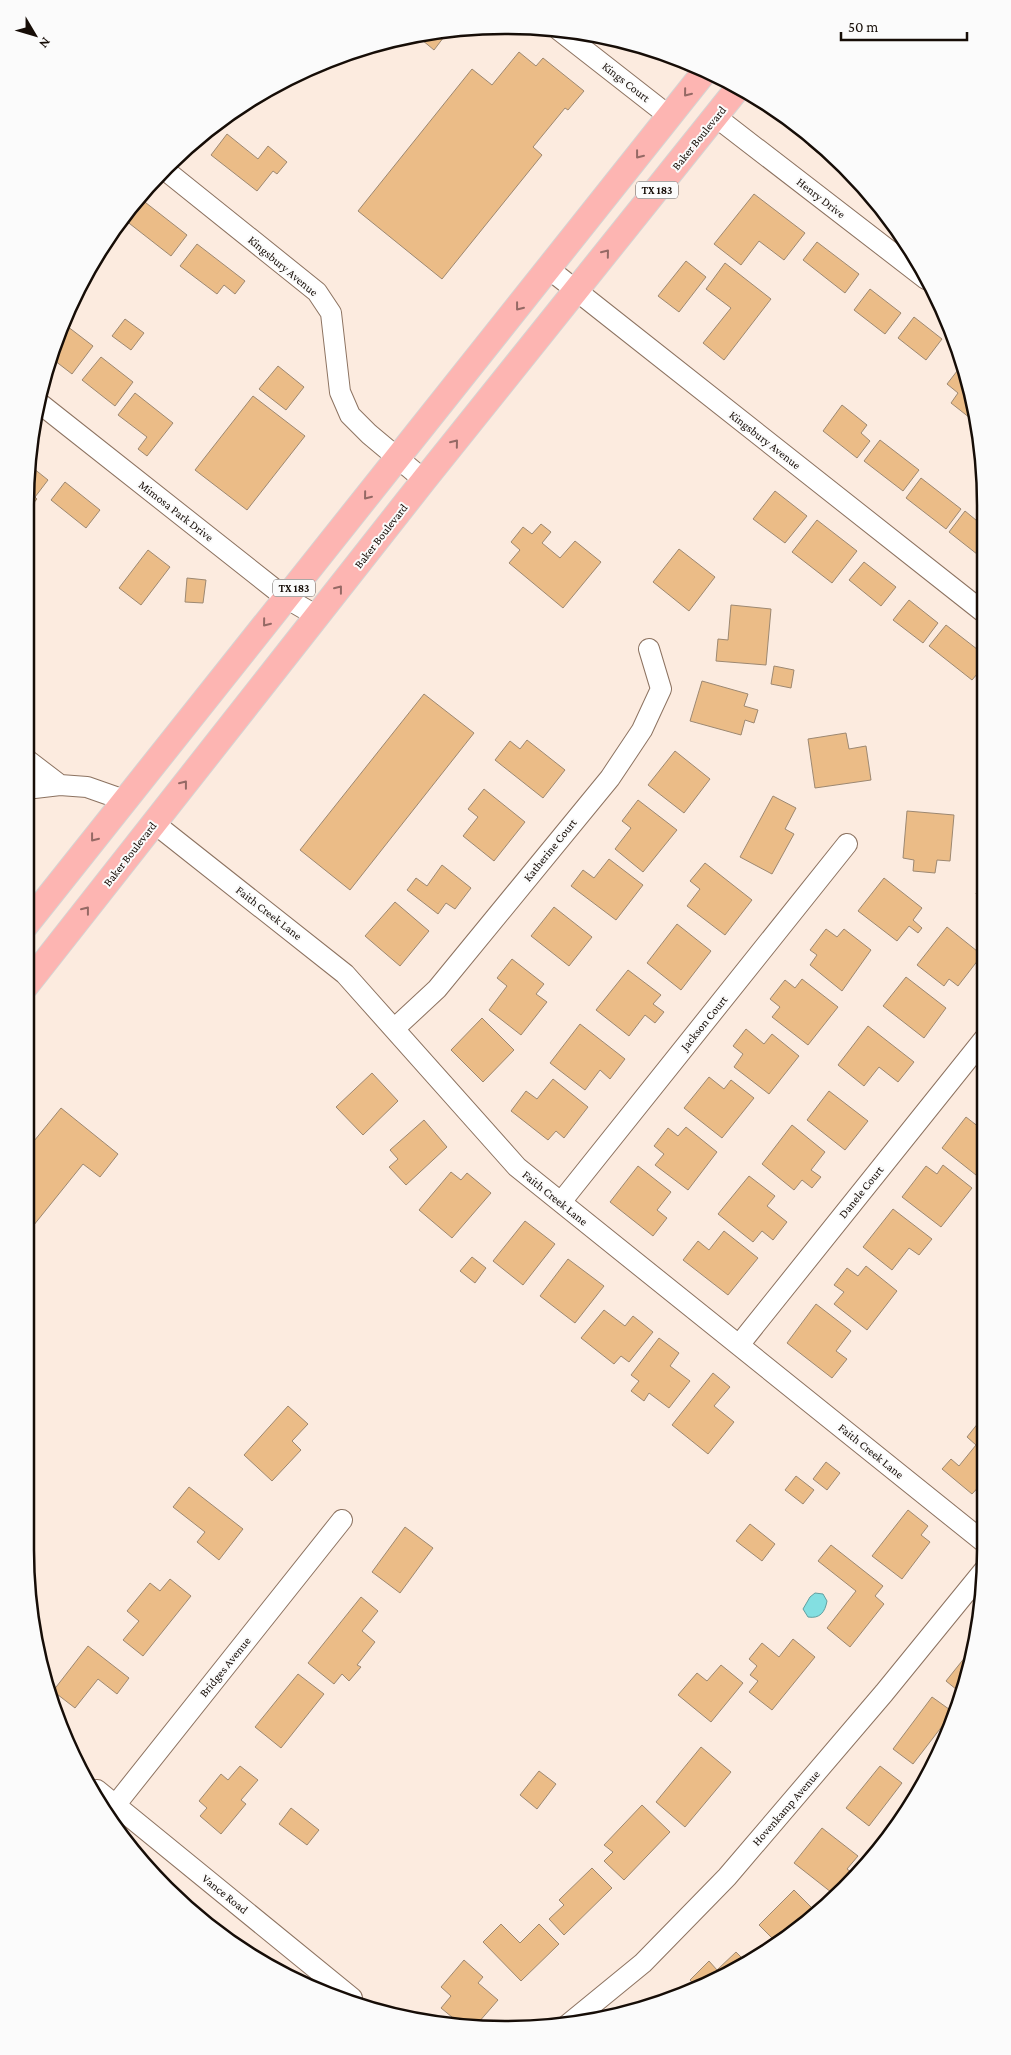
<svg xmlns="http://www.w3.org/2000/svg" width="1011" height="2055" font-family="'Crimson Pro',serif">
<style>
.water{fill:#83dfe1;stroke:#62a0a0}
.building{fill:#ebbc87;stroke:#9d8871}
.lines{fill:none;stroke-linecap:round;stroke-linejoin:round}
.minor-casing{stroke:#8c7260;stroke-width:22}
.major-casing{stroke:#d5d3d2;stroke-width:27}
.minor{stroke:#fff;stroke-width:20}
.major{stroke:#fdb5b2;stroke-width:25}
.oneway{stroke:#956965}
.labels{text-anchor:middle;stroke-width:4;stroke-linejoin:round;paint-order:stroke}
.shield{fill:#fbfbfb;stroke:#5b5450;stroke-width:1}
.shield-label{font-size:11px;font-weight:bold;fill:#160d07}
.street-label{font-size:12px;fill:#160d07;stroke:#fbfbfb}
.rim{fill:none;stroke:#160d07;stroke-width:2.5}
</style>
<rect width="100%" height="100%" fill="#fcebdf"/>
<!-- water -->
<path class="water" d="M815 1593 823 1594 827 1601C825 1612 820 1619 808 1617L803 1609 810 1597Z"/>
<!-- building -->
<path class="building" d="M442 29H450L434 50 416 35Z
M519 52 536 66 543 58 584 91 568 110 565 108 533 147 542 155 442 279 358 211 472 69 492 85Z
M227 134 258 159 268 146 287 162 277 174 273 171 257 191 211 155Z
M813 138 822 144 846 171 844 174 808 145Z
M754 194 805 233 784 260 759 241 741 265 714 244Z
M141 199 187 235 171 256 125 220Z
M817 242 859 274 845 293 803 260Z
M197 244 245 281 235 294 224 285 217 294 180 266Z
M686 261 706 277 679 312 658 296Z
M725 263 771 299 724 360 703 343 731 308 706 289Z
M870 289 901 313 885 334 854 310Z
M914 317 942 339 926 360 898 338Z
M125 319 144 333 131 350 112 336Z
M63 323 93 346 72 374 50 357Z
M101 357 133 382 115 406 82 380Z
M278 366 304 387 286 410 259 389Z
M961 366 974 413 970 418 951 403 958 393 947 384Z
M135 393 173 423 147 456 138 449 147 437 118 415Z
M253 396 305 436 247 510 195 470Z
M842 405 867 425 861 433 870 441 857 458 823 431Z
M880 440 919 470 903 491 864 461Z
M28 464 48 480 35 497 37 499 30 507 26 504Z
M921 478 961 509 946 529 906 498Z
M65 482 100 510 86 528 51 500Z
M775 491 807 516 785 543 753 519Z
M965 511 982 525V558L949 532Z
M817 520 857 551 832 583 792 552Z
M541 524 551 532 542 543 560 558 575 541 601 562 563 608 509 563 520 550 511 542 523 527 532 534Z
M679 549 715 577 689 611 653 582Z
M148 550 170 567 141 605 119 588Z
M864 562 896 587 881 606 849 580Z
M187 578 206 580 203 603 185 602Z
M909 600 938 623 923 643 893 620Z
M731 605 771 609 766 665 716 661 718 639 728 640Z
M946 625 982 653 983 667 972 680 929 646Z
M774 666 794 670 791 688 771 684Z
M702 681 748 694 744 706 758 710 754 723 745 720 741 735 690 721Z
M424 694 474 733 350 890 300 850Z
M846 733 849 749 866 746 871 780 815 788 808 739Z
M527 740 565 770 543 798 495 760 510 741 520 749Z
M675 751 710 779 684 813 648 785Z
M484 789 525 822 494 861 463 836 478 817 468 809Z
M773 796 796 808 785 829 794 834 772 874 740 857Z
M638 800 677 830 643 872 615 849 631 828 622 821Z
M907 811 954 815 950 861 937 860 935 873 913 871 914 860 903 858Z
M609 859 643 885 616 920 571 886 583 870 594 878Z
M705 863 752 900 725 935 687 906 700 889 690 881Z
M442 865 471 888 455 909 446 903 438 914 407 890 416 878 427 886Z
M884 878 922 908 913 920 922 928 918 933 909 926 897 941 858 911Z
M983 890V911L976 893Z
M395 902 429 931 400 966 365 936Z
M554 907 592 937 569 966 531 936Z
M677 924 711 951 681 990 647 963Z
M947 927 982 955 958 986 949 979 944 986 917 965Z
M826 929 837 937 844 929 871 950 842 991 810 965 817 955 810 950Z
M512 959 544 984 536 994 547 1002 521 1035 489 1010 507 986 497 978Z
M628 970 661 995 653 1004 664 1012 655 1023 645 1015 629 1036 596 1010Z
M906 977 946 1008 924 1038 883 1006Z
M802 979 838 1007 808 1045 772 1017 780 1007 770 999 785 980 795 988Z
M482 1018 514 1050 483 1082 451 1050Z
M580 1024 625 1059 610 1079 600 1070 585 1090 550 1063Z
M868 1026 914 1062 898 1082 879 1067 864 1086 838 1065Z
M746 1029 764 1044 772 1034 799 1056 769 1094 734 1067 743 1054 733 1046Z
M372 1073 398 1101 363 1135 336 1107Z
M709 1077 724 1089 731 1080 754 1098 722 1138 684 1108Z
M553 1079 588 1107 564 1138 556 1131 548 1140 511 1111 526 1091 537 1099Z
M829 1091 868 1121 845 1150 807 1120Z
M61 1108 118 1154 100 1177 83 1164 25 1236V1152Z
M966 1117 984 1131V1157L981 1160 984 1162V1175L981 1179 942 1148Z
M424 1120 447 1147 406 1185 389 1167 398 1159 390 1150Z
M792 1125 825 1152 811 1170 821 1177 812 1188 802 1180 794 1190 762 1164Z
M686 1127 717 1152 688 1190 655 1165 664 1154 654 1146 668 1128 678 1136Z
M943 1165 972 1188 941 1227 902 1197 926 1166 937 1174Z
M638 1166 671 1192 657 1210 667 1218 653 1236 610 1202Z
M451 1172 461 1180 467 1173 491 1193 452 1238 419 1210Z
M749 1176 775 1196 767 1206 787 1222 773 1240 762 1231 753 1242 718 1214Z
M893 1209 932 1239 919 1255 909 1248 892 1270 863 1247Z
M525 1221 555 1244 523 1285 493 1261Z
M724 1231 758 1258 728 1295 683 1260 698 1241 709 1250Z
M472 1257 486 1268 475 1283 460 1271Z
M568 1259 604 1286 575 1323 540 1296Z
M866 1266 897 1291 867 1330 834 1304 844 1292 834 1285 847 1268 858 1276Z
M816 1304 851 1331 836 1351 847 1359 832 1378 787 1343Z
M604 1310 625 1326 633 1316 653 1332 629 1362 621 1356 614 1364 581 1338Z
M659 1338 679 1353 670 1366 690 1381 669 1408 649 1393 644 1401 631 1391 639 1381 631 1375Z
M713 1373 730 1387 714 1406 734 1422 708 1454 672 1425Z
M288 1406 308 1424 292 1441 301 1450 272 1481 244 1455Z
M979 1422 985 1427V1480L972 1494 942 1469 951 1459 959 1466 976 1445 967 1437Z
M826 1462 840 1473 827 1490 813 1479Z
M796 1476 814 1490 803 1504 785 1490Z
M189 1487 243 1529 219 1560 197 1542 205 1532 173 1507Z
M908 1510 928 1526 921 1535 930 1542 902 1579 872 1556Z
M750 1524 775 1544 762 1561 736 1541Z
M405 1527 433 1548 400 1593 372 1572Z
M831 1545 883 1586 875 1596 884 1604 850 1647 827 1628 856 1591 818 1561Z
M170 1579 191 1596 143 1656 123 1640 139 1621 127 1611 150 1583 160 1591Z
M361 1597 378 1611 362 1631 375 1642 357 1665 361 1667 349 1681 342 1674 334 1684 308 1663Z
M793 1639 815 1657 772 1710 749 1692 758 1681 750 1675 757 1666 749 1659 762 1643 779 1657Z
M88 1646 129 1678 117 1694 98 1679 75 1708 53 1691Z
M974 1646 970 1674 962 1694 946 1681Z
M721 1665 743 1683 711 1722 678 1695 697 1673 707 1681Z
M298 1674 324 1694 281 1748 255 1727Z
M932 1697 953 1712 913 1764 893 1749Z
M701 1747 731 1772 685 1827 656 1802Z
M240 1766 258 1780 241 1800 246 1804 221 1834 200 1816 207 1808 199 1801 221 1774 228 1780Z
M880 1766 902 1783 869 1826 846 1808Z
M539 1771 556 1784 537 1809 520 1795Z
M642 1805 670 1832 624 1880 604 1861 613 1852 604 1845Z
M291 1808 319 1830 307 1845 279 1824Z
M822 1828 858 1856 847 1869 855 1875 845 1889 836 1896 794 1863Z
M592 1868 612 1888 564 1935 549 1919 564 1905 559 1900Z
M794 1890 815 1911 774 1940 759 1925Z
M501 1924 520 1943 539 1924 559 1944 521 1981 483 1942Z
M736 1952 745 1961 718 1981 696 1987 690 1980 709 1961 717 1970Z
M464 1960 483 1977 478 1983 498 2000 478 2023 458 2022 441 2008 451 1996 441 1987Z"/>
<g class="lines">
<defs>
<path id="minor" d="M559 30 669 116
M716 117 926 279
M165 170 317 292 331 313 340 392 350 415 369 434 424 480
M549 269 982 611
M38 402 286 598 317 616
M26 759 60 785
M26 789 60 785 87 787 124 800
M154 823 345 974 517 1167 985 1543
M394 1029 437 989 610 778 642 730 661 689 649 649
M561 1202 847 844
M739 1345 984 1039
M97 1790 352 1998
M109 1813 342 1520
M566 2026 643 1963 727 1877 884 1693 985 1569"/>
<path id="major" d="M26 925 706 70
M26 986 424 480 738 88"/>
</defs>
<!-- minor casing -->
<use href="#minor" class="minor-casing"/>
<!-- major casing -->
<use href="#major" class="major-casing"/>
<!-- minor -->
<use href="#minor" class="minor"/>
<!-- major -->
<use href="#major" class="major"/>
</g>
<!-- one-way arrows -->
<defs><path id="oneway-chevron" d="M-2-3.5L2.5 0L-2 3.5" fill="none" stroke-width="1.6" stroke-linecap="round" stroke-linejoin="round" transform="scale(1.25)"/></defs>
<g class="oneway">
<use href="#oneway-chevron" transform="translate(687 93) rotate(129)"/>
<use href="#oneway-chevron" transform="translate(639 155) rotate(128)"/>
<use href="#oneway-chevron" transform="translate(606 253) rotate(-51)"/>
<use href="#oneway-chevron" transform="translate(519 307) rotate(128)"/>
<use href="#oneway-chevron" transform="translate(455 443) rotate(-51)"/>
<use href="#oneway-chevron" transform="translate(367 496) rotate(129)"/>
<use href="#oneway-chevron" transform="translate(339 589) rotate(-52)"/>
<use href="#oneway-chevron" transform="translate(266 623) rotate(129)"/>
<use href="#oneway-chevron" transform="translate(184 784) rotate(-52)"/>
<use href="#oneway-chevron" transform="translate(94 838) rotate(128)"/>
<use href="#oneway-chevron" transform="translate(86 910) rotate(-52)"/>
</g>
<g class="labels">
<!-- shield labels -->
<g class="shield">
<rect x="636" y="181.5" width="42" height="17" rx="4"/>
<rect x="273" y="579.5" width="42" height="17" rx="4"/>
</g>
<g class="shield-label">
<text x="657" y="194">TX 183</text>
<text x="294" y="592">TX 183</text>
</g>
<!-- street labels -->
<g class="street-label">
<text transform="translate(626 82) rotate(38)" y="4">Kings Court</text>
<text transform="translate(699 138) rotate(-51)" y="4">Baker Boulevard</text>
<text transform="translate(821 198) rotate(38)" y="4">Henry Drive</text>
<text transform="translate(283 266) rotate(40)" y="4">Kingsbury Avenue</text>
<text transform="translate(765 440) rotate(38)" y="4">Kingsbury Avenue</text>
<text transform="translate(176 511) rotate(38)" y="4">Mimosa Park Drive</text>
<text transform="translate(381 536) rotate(-52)" y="4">Baker Boulevard</text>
<text transform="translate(550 850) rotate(-51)" y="4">Katherine Court</text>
<text transform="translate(130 854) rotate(-52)" y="4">Baker Boulevard</text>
<text transform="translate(269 913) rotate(38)" y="4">Faith Creek Lane</text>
<text transform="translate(704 1023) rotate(-51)" y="4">Jackson Court</text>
<text transform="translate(861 1192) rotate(-51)" y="4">Danele Court</text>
<text transform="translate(555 1198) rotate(39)" y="4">Faith Creek Lane</text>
<text transform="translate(871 1451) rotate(39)" y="4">Faith Creek Lane</text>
<text transform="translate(225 1667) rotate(-51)" y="4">Bridges Avenue</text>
<text transform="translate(786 1808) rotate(-49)" y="4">Hovenkamp Avenue</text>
<text transform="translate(225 1894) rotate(39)" y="4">Vance Road</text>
</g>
</g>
<!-- crop -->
<path d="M0 0H1011V2055H0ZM505 34H506A471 471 0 0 1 977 505V1550A471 471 0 0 1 506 2021H505A471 471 0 0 1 34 1550V505A471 471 0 0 1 505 34Z" fill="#fbfbfb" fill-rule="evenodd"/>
<path class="rim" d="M505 34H506A471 471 0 0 1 977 505V1550A471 471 0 0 1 506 2021H505A471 471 0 0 1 34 1550V505A471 471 0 0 1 505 34Z"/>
<!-- north arrow -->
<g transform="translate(35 35) rotate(128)" stroke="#fbfbfb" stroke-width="4" paint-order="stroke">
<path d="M0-4L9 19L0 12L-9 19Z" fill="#160d07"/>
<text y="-8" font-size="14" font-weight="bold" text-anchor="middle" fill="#160d07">N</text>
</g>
<!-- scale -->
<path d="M841 32v8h126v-8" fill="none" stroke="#160d07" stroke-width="2.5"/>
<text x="848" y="32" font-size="15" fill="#160d07" stroke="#fbfbfb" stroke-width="4" paint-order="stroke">50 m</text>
</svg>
